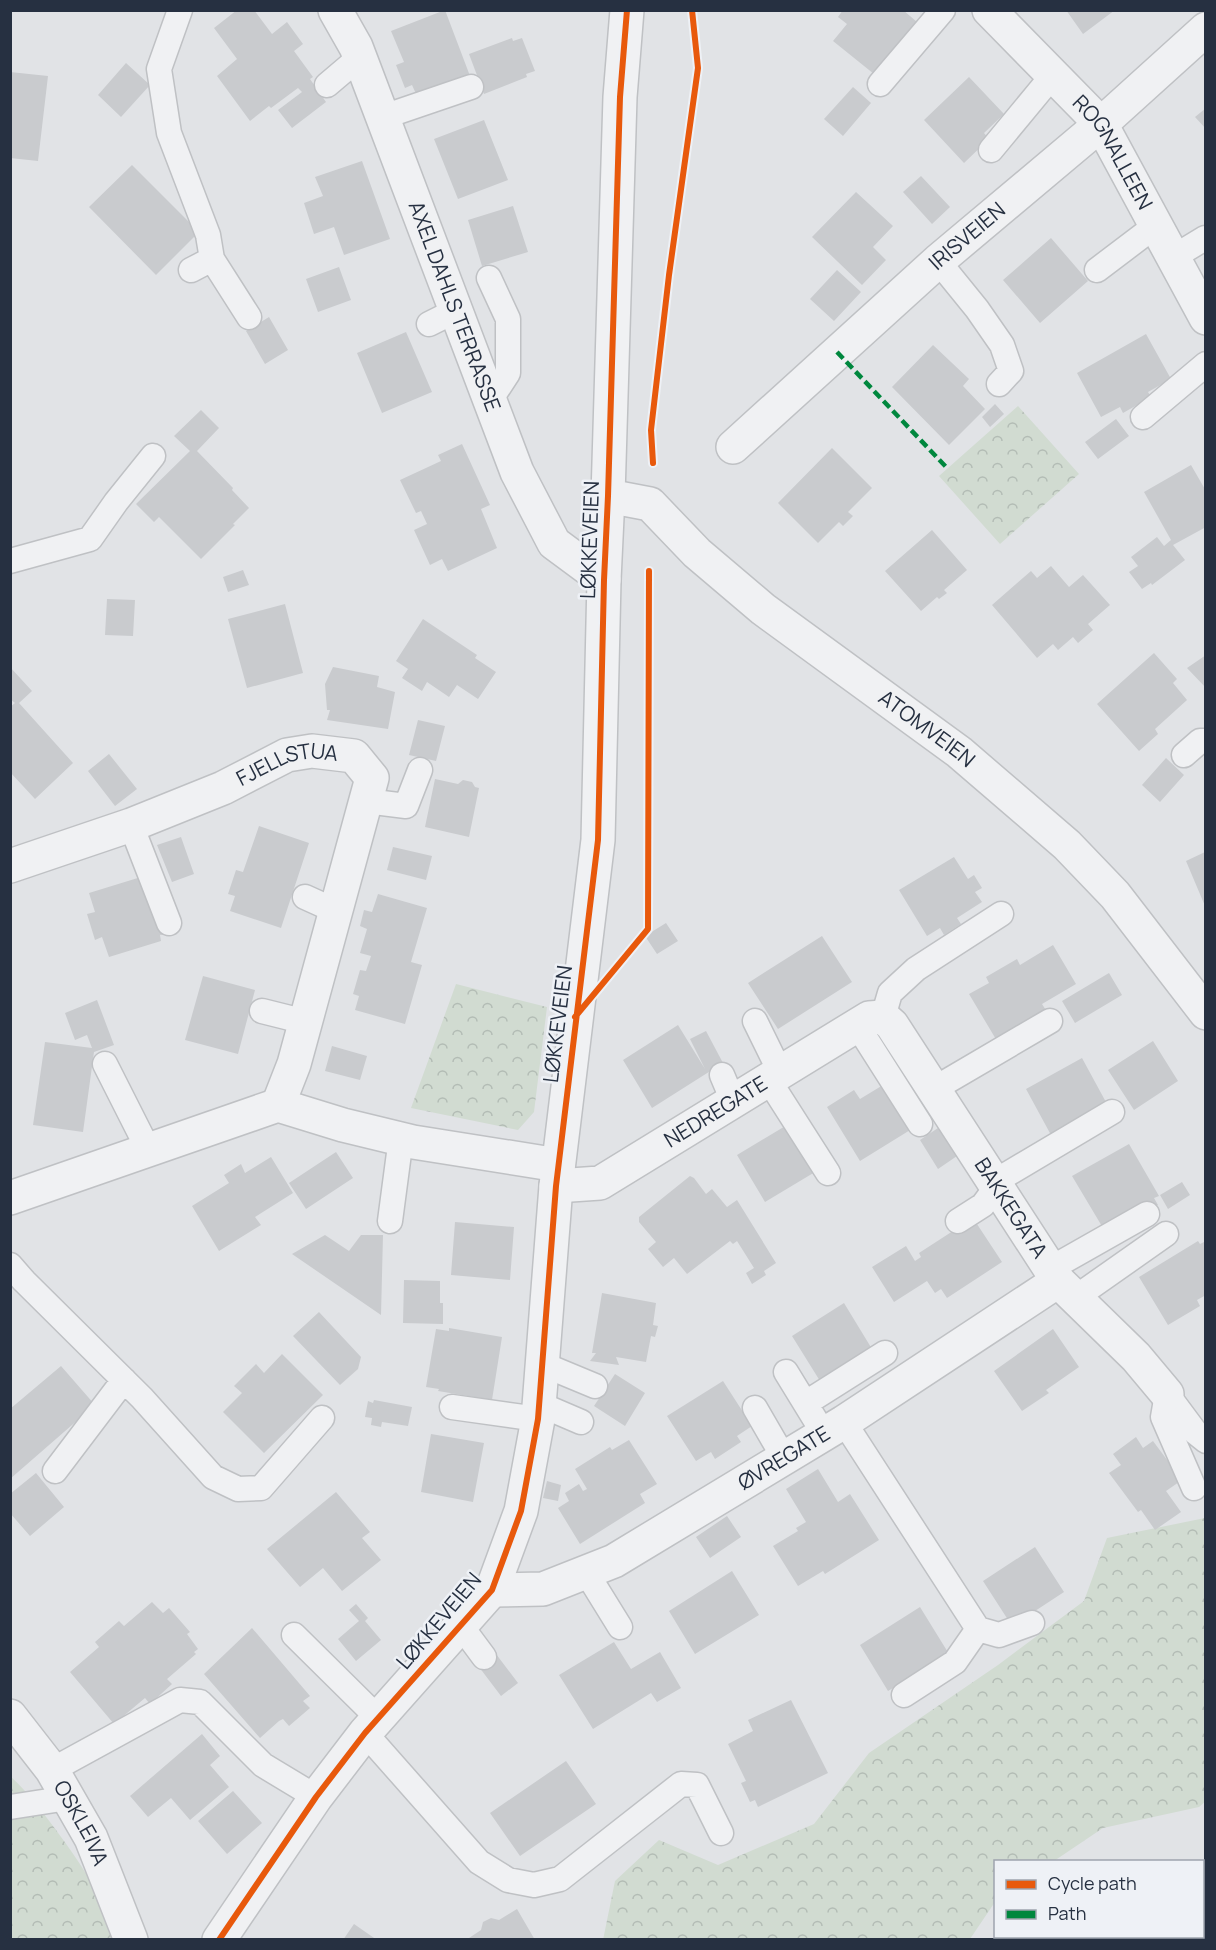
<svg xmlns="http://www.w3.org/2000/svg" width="1216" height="1950" font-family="Manrope,sans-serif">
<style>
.forest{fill:url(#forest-crowns)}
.building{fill:#c9cbce}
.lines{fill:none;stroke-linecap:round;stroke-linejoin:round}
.service-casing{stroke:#bfc1c4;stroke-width:27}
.minor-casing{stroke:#bfc1c4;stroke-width:36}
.service{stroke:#f0f1f3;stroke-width:24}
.minor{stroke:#f0f1f3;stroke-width:33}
.quiet{stroke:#00873e;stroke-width:4.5;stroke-dasharray:9 4.5;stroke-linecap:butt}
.cycleway-casing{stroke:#eef1f6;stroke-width:10}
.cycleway{stroke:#e8590c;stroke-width:6}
.labels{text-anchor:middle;stroke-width:5;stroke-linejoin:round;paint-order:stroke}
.street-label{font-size:21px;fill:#263041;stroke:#eef1f6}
</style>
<defs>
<pattern id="forest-crowns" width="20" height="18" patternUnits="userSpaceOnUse" patternTransform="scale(1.5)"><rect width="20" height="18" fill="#d1dbd1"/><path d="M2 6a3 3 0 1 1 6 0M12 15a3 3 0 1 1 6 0" fill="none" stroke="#b3bcb5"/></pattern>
</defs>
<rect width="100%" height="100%" fill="#e1e3e6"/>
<!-- forest -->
<path class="forest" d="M1018 406 1079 474 1000 544 939 476Z
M456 984 547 1007 534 1112 518 1130 411 1108Z
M1205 1518 1206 1801 1199 1807 1103 1828 1054 1861 996 1862 995 1902 970 1939 603 1940 615 1881 659 1840 718 1865 814 1824 869 1753 998 1665 1084 1601 1107 1538Z
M10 1776C28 1792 42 1811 56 1830 81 1864 105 1899 117 1939H11Z"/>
<!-- building -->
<path class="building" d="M237 10H254L272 34 287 22 303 44 294 51 313 77 310 79 326 102 292 128 278 110 302 92 298 88 271 108 269 106 250 121 217 76 237 59 214 28Z
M445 10 470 76 417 96 412 85 405 88 396 65 404 62 391 31Z
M843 10H903L917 22 874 74 833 41 847 24 838 17Z
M1066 10H1115L1083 34Z
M512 38 513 41 522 38 535 71 526 74 527 77 484 94 469 54Z
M126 63 150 85 121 117 98 95Z
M10 72 48 76 38 161 10 158Z
M969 77 1004 114 984 133 989 139 964 163 924 120Z
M853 87 871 103 843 136 824 119Z
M1206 108V129L1195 117Z
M484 120 508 180 458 199 434 139Z
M362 161 390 239 344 255 334 227 314 234 304 203 323 196 315 177Z
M132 165 199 232 156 275 89 207Z
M921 176 950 207 932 224 903 192Z
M856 192 893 226 873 247 886 260 862 285 812 237Z
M513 206 528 252 482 266 468 220Z
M1051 238 1088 281 1040 323 1003 280Z
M339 267 351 300 318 312 306 279Z
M837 270 861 292 834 321 810 299Z
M269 317 288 350 265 364 246 331Z
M406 332 432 392 382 413 357 353Z
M1146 334 1171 379 1148 392 1151 397 1123 413 1120 407 1101 417 1077 373Z
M933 345 969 379 963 386 985 409 949 445 892 387Z
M995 404 1004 414 990 427 982 417Z
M201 410 219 428 197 451 233 488 232 490 249 508 233 524 235 525 201 559 159 517 154 522 136 504 190 451 174 436Z
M1116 419 1129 436 1098 459 1085 442Z
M462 444 490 505 481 509 497 548 448 571 442 559 430 565 414 530 427 524 421 511 416 513 400 480 441 461 438 455Z
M832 448 872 488 848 512 853 516 843 526 839 522 818 543 778 503Z
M1191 465 1206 491V527L1173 545 1185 560 1152 585 1151 583 1142 589 1129 572 1138 566 1131 557 1157 537 1164 546 1171 540 1144 492Z
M932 530 967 570 944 590 947 593 939 599 937 597 921 611 885 571Z
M1051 566 1069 587 1083 575 1110 605 1088 624 1093 630 1078 643 1073 637 1058 650 1053 644 1037 658 992 605 1031 571 1037 578Z
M243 570 249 585 228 592 223 577Z
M107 599 135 600 133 636 105 635Z
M285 604 303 673 247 688 228 619Z
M423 619 477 655 475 658 496 672 478 699 457 685 449 697 427 682 422 691 402 678 408 669 396 661Z
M1154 653 1177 679 1173 683 1187 700 1155 729 1158 734 1139 751 1097 704Z
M1206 655V688L1187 668Z
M10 667 32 691 19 703 73 763 35 799 10 772V707L15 703 10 699Z
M333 667 379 676 377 687 395 692 388 729 327 720 330 710H327L325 684Z
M418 720 445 726 436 761 409 755Z
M109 754 137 789 115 806 88 771Z
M1166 758 1184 775 1160 802 1142 785Z
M435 779 458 784 463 780 472 782 475 787 479 788 469 837 425 827Z
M259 826 309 843 281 928 230 911 235 896 228 894 236 870 243 872Z
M181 837 194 874 172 882 157 845Z
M393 847 432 856 426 880 387 870Z
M1205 852V906L1186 861Z
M954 857 968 879 974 875 982 888 975 892 982 902 957 918 961 924 944 935 940 928 927 936 899 890Z
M141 877 165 934 160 935 161 941 109 957 102 937 95 940 87 914 95 912 89 893Z
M378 894 427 908 411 962 422 965 405 1024 355 1010 359 996 353 994 360 970 366 971 371 956 360 953 367 929 360 926 364 910 372 912Z
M666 923 678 941 657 954 645 936Z
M822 936 852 982 778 1029 748 983Z
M1053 945 1076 984 1042 1004 1047 1012 997 1041 969 994 989 983 986 977 1017 959 1020 965Z
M1109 973 1122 995 1075 1023 1062 1001Z
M203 976 255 990 238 1054 185 1040Z
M97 1000 114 1045 94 1052 83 1132 33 1125 45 1042 92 1048 87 1035 75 1040 65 1013Z
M678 1025 705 1069 690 1039 706 1031 723 1063 652 1108 623 1060Z
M1153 1041 1178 1081 1134 1110 1108 1070Z
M332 1046 367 1056 360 1080 325 1071Z
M1082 1058 1107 1104 1051 1135 1026 1089Z
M888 1082 915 1127 860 1161 827 1107 854 1090 860 1099Z
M787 1125 815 1172 765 1202 737 1155Z
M938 1128 957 1156 938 1169 920 1140Z
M1129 1144 1159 1196 1154 1198 1158 1205 1142 1214 1103 1228 1072 1176Z
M336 1152 353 1178 306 1209 289 1183Z
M271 1157 293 1193 255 1217 261 1225 219 1251 192 1206 229 1183 224 1175 241 1164 245 1173Z
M690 1176 694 1178 706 1194 712 1189 727 1207 737 1200 776 1263 764 1271 766 1275 752 1284 746 1273 754 1268 737 1241 733 1244 730 1241 687 1274 674 1258 663 1267 648 1249 656 1242 639 1222V1217Z
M1182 1182 1190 1195 1168 1209 1160 1195Z
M973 1218 1002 1262 947 1298 941 1289 935 1293 927 1281 894 1302 872 1267 906 1246 915 1261 921 1257 919 1253Z
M455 1222 514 1227 510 1280 451 1275Z
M325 1235 349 1251 361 1235H383L381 1315 292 1254Z
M1198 1241 1200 1244 1206 1241V1295L1197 1300 1200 1306 1168 1325 1139 1277Z
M404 1280 440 1281V1303H443V1324L403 1323Z
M602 1293 656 1303 653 1325 658 1326 655 1337 651 1336 646 1362 616 1357 619 1365 590 1361 596 1353H592Z
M844 1303 872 1349 820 1381 792 1336Z
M319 1312 361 1357 358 1369 340 1385 293 1336Z
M449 1328 502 1337 492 1400 438 1391 439 1389 426 1387 436 1329 449 1331Z
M1053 1329 1079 1367 1046 1390 1049 1393 1022 1411 994 1371Z
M282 1354 323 1395 264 1453 223 1412 242 1393 234 1386 256 1364 264 1373Z
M61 1366 95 1405 10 1479V1409Z
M615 1374 645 1393 625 1426 594 1406Z
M723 1381 752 1426 737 1436 741 1442 715 1459 711 1452 696 1461 667 1416Z
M374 1400 412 1407 408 1426 382 1422 381 1427 371 1425 372 1418 365 1417 368 1401 373 1403Z
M431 1434 484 1443 473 1502 421 1492Z
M1136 1437 1143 1448 1153 1441 1182 1480 1166 1491 1181 1512 1155 1530 1141 1510 1138 1512 1109 1473 1121 1465 1113 1454Z
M629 1440 657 1484 640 1494 645 1503 580 1544 558 1508 569 1501 565 1493 579 1484 583 1491 587 1489 575 1469 610 1447 612 1450Z
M818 1469 838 1502 850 1494 879 1540 825 1574 823 1571 798 1586 773 1546 798 1531 796 1528 806 1522 786 1489Z
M36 1473 64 1507 30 1536 10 1513V1494Z
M547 1481 561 1485 558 1501 543 1498Z
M336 1492 370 1532 362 1538 381 1560 342 1591 323 1568 300 1587 267 1549Z
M727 1516 741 1537 710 1558 696 1537Z
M1035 1547 1064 1592 1012 1626 983 1581Z
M732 1571 759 1615 695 1654 669 1611Z
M152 1602 163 1613 169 1608 190 1632 187 1634 198 1649 194 1652 196 1654 167 1679 172 1684 150 1704 145 1698 114 1724 70 1672 99 1647 95 1642 119 1621 124 1626Z
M356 1604 368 1618 365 1621 381 1640 356 1661 338 1639 359 1621 349 1610Z
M920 1607 949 1654 888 1691 860 1645Z
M252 1628 310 1696 303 1701 310 1708 289 1726 283 1719 279 1721 260 1738 204 1674Z
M614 1642 631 1669 660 1652 681 1688 657 1702 651 1693 593 1729 559 1675Z
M493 1650 518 1683 501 1696 476 1663Z
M791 1700 828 1773 758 1807 755 1800 750 1802 741 1783 746 1781 728 1744 753 1731 748 1720Z
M202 1734 220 1756 210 1765 229 1787 190 1820 171 1798 148 1817 130 1796Z
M566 1761 596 1804 520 1856 490 1813Z
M233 1791 262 1823 227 1854 198 1821Z
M517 1909 535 1940H466L481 1930 483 1922 491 1918 499 1920Z
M354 1924 377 1940H343Z
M1202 1930 1206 1932V1940H1149L1143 1936H1202Z"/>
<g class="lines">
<defs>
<path id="service" d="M180 10 159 69 169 133 208 235 212 259 249 317
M880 84 943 10
M327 85 360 57
M383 117 471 87
M991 150 1053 75
M1172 258 1205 238
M938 261 977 309 1002 345 1011 371 999 384
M191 270 212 259
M1097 270 1155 226
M429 324 455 311
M489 402 508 373V319L489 278
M1143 417 1206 364
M10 561 90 539 116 502 153 456
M1184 755 1200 741H1206
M366 801 406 806 420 770
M131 825 169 923
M305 897 336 911
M262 1011 306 1022
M883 1017 890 993 916 969 1001 914
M755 1021 780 1072
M857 1025 920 1124
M105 1064 149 1151
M722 1075 733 1101
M768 1079 828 1173
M934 1089 1050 1021
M994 1182 1112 1112
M390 1221 401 1138
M958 1221 983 1205 997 1186
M10 1265 24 1281 142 1398 213 1477 238 1489 261 1488 322 1418
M1050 1269 1147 1214
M1075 1298 1166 1234
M542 1364 595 1386
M786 1372 824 1434
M1167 1394 1163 1417 1194 1488
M1167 1394 1196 1433 1206 1441
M806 1403 885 1353
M539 1404 581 1422
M452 1407 538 1419
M755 1408 784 1458
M844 1422 978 1629 999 1635 1032 1623
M55 1471 124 1380
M586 1572 620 1627
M461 1626 484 1657
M294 1635 378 1718
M904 1695 955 1662 978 1629
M365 1733 479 1862 508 1880 534 1885 560 1879 681 1784 697 1785 721 1833
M52 1770 180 1700 200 1702 263 1765 316 1797
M10 1807 68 1798"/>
<g id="minor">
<path id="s1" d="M335 10 356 47 517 472 554 543 604 580"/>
<path id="s2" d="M989 10 1101 124 1206 318"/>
<path id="s3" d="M733 447 938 261 1101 124 1206 29"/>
<path id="s4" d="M608 496 650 504 697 553 763 609 959 752 1067 845 1115 895 1206 1013"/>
<path id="s5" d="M10 866 131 825 223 788 287 755 312 751 354 756 372 778 294 1064 278 1105"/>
<path id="s6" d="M556 1186 600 1183 869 1018 883 1017 892 1025 1058 1281 1136 1357 1167 1394"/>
<path d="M10 1198 278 1105 343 1125 413 1142 558 1165"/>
<path id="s7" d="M492 1590 543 1589 614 1561 844 1422 1058 1281"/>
<path id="s8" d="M10 1716 52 1770 91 1838 131 1940"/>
<path d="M219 1940 316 1797 365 1733 492 1590 521 1511 538 1419 556 1186 598 840 604 580 608 496 620 97 627 10"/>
</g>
</defs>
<!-- service casing -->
<use href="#service" class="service-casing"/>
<!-- minor casing -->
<use href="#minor" class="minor-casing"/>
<!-- service -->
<use href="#service" class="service"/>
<!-- minor -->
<use href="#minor" class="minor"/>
<!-- quiet -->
<path class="quiet" d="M837 352 948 469"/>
<defs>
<path id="cycleway" d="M653 463 651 430 669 275 698 68 692 10
M575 1017 648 929 649 571
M219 1940 316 1797 365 1733 492 1590 521 1511 538 1419 556 1186 598 840 604 580 608 496 620 97 627 10"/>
</defs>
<!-- cycleway casing -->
<use href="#cycleway" class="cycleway-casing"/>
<!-- cycleway -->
<use href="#cycleway" class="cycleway"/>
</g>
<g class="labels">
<!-- street labels -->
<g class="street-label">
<text dy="7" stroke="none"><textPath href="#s2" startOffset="190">ROGNALLEEN</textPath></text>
<text dy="7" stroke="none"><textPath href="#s3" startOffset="315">IRISVEIEN</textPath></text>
<text dy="7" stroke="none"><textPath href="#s1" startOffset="320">AXEL DAHLS TERRASSE</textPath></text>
<text transform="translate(590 540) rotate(-88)" y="7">LØKKEVEIEN</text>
<text dy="7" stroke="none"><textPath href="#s4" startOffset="400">ATOMVEIEN</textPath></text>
<text dy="7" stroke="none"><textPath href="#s5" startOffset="297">FJELLSTUA</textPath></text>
<text transform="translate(558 1024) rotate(-83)" y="7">LØKKEVEIEN</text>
<text dy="7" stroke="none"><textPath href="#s6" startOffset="180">NEDREGATE</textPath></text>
<text dy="7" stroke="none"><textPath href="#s6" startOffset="604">BAKKEGATA</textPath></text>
<text dy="7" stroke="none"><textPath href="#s7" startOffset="326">ØVREGATE</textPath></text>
<text transform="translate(439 1621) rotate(-50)" y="7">LØKKEVEIEN</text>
<text dy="7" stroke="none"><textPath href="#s8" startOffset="129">OSKLEIVA</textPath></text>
</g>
</g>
<!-- border -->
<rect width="1216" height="1950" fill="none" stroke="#263041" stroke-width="24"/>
<!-- legend -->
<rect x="994" y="1860" width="210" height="78" fill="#eef1f6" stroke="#9ea4ae" stroke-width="1.5"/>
<rect x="1006" y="1880" width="30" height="9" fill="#e8590c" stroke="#9ea4ae" stroke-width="1.5"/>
<text x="1048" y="1890" font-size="18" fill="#263041">Cycle path</text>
<rect x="1006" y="1910" width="30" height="9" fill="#00873e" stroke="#9ea4ae" stroke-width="1.5"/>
<text x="1048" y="1920" font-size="18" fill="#263041">Path</text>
</svg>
